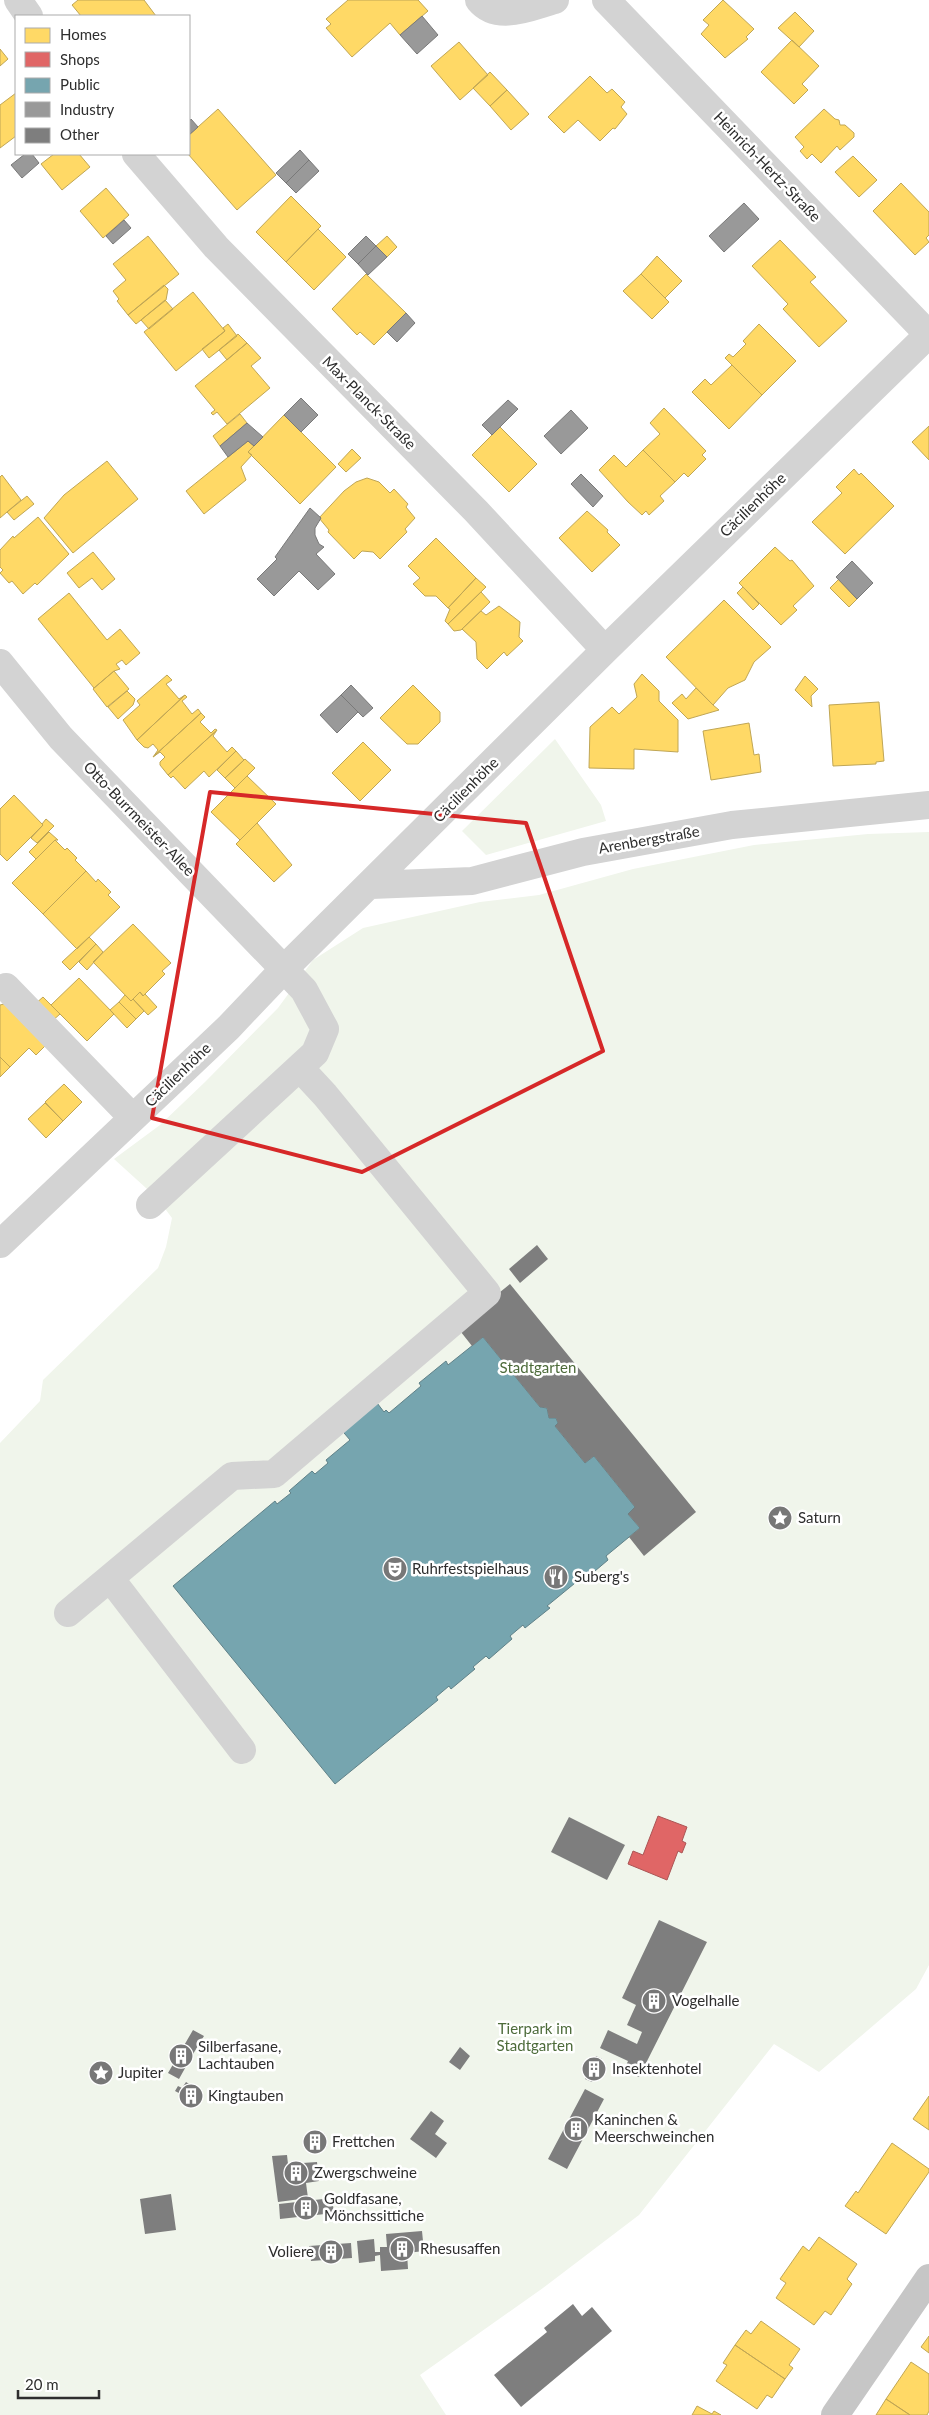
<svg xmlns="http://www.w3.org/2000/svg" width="929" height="2415" font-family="Lato,sans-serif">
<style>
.green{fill:#f0f5eb}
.homes{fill:#ffd966;stroke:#c0a655}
.shops{fill:#e06666;stroke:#ab5555}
.public{fill:#76a5af;stroke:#608188}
.industry{fill:#999;stroke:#797979}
.building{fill:#7e7e7e}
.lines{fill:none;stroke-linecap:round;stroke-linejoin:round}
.minor{stroke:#d3d3d3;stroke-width:28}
.major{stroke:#c6c6c6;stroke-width:28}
.marked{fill:none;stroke:#d62828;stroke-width:4;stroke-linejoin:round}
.labels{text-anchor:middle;stroke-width:5;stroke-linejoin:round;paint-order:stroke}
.street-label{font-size:15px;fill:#2e2e2e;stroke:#fff}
.park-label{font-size:15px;fill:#4d6b3a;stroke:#fff}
.poi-label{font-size:15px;fill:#2e2e2e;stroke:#fff;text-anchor:start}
</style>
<rect width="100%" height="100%" fill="#fff"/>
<!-- green -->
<path class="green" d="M555 739 601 805 606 821 486 855 462 831Z
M929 832V1965L916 1989 819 2072 774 2044 639 2215 543 2288 420 2375 446 2415H0V1443L40 1401 43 1380 158 1268 166 1247 172 1218 157 1198 114 1159 160 1125 205 1082 278 1008 313 960 363 928 480 902 539 895 633 869 754 845 868 834Z"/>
<!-- homes -->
<path class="homes" d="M78 0H144L156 16H81L72 5Z
M348 0H418L428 11 400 35 390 23 352 57 326 28 331 24 326 19Z
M723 0 754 29 746 37 748 39 725 58 701 34 709 25 703 20Z
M795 12 814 31 799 47 778 28Z
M792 40 819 66 802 84 808 90 794 104 761 72Z
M459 42 488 75 460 100 431 66Z
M0 49 8 59 0 66Z
M490 72 507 90 490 106 473 88Z
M590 76 607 93 612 89 625 102 621 107 627 114 615 129 613 128 600 141 578 120 564 133 548 117Z
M507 90 529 114 511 130 490 106Z
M16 93V136L0 148V105Z
M218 109 276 175 237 210 188 154 189 135Z
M824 109 835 119 839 120 840 125H845L854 133V137L840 150 837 146 821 163 812 154 807 159 800 151 804 147 795 137Z
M54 154H79L90 167 62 190 41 164Z
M853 156 877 180 859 197 835 172Z
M901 183 929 212V235L926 238 929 242 915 255 873 211Z
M106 188 129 215 103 238 80 211Z
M291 196 321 226 286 262 256 232Z
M318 229 346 257 314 290 286 262Z
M148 236 179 274 128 315 117 301 119 299 113 291 126 280 113 264Z
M387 236 397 247 387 257 376 246Z
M780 240 816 277 810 282 847 321 819 347 783 309 788 304 752 266Z
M657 256 682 281 665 298 641 274Z
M366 274 406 313 374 345 360 332 357 335 332 309Z
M641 274 669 302 652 319 623 291Z
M164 285 168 289 166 300 136 324 128 315Z
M193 292 225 331 176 371 144 332Z
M165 300 173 309 149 329 141 320Z
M228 324 237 336 209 358 202 349 225 331 223 328Z
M759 324 796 361 762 395 725 358 729 354 733 357 746 344 743 341Z
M238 334 247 343 227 360 219 350Z
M247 343 261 358 251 366 270 388 227 424 217 412 213 415 211 413 215 410 195 386Z
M732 365 762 395 729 429 692 392 705 379 711 385Z
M664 408 706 451 702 455 706 459 688 477 684 473 675 482 643 450 660 434 650 423Z
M240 414 247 423 220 446 213 436Z
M284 415 336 467 300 504 248 452Z
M929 426V460L912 442Z
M500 427 537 464 509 492 472 455Z
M248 441 254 446 248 452 252 455 241 467 246 480 204 514 186 491Z
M352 449 361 458 346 472 338 464Z
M643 450 675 482 660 496 664 501 649 515 646 511 642 515 628 502 599 470 614 455 626 467Z
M107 461 138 499 73 553 44 518 64 495Z
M854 469 859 475 861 473 894 506 845 554 812 522 842 493 836 487Z
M2 475 21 500 0 518V477Z
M367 478 379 482 390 493 394 489 408 504 406 507 415 518 405 529 407 532 380 559 373 552 362 551 354 559 328 532 329 530 319 518 344 491 356 482Z
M27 496 34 504 14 520 7 512Z
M587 511 608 530 607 532 620 545 592 572 559 538Z
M38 517 69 554 37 585 35 583 23 594 12 581 9 583 0 573 3 570 0 567V550L13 536 14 538Z
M436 538 476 578 448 608 436 596H425L413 584 420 578 408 566Z
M775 547 790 561 792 560 814 586 793 606 797 610 781 625 739 583Z
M93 552 115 579 102 590 92 578 79 588 67 573Z
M476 578 486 587 448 624 445 621 450 609 448 608Z
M839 579 857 599 849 607 830 588Z
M743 587 759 604 753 610 737 593Z
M481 592 490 602 461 630 454 631 448 624Z
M69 593 107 640 120 629 140 653 126 665 122 660 116 664 120 669 114 671 94 688 38 619Z
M724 600 771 647 754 662 745 680 728 688 713 705 666 657Z
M499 606 520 622 519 637 523 641 507 656 504 652 487 669 477 659 476 642 462 629 481 611 486 615Z
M114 671 129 689 107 707 93 689Z
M642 674 659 691V701L678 720V752L634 749V769L589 768 590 727 612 707 619 714 637 697 634 684Z
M167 675 172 680 166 684 179 699 185 695 137 740 123 720 140 705 137 701Z
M805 676 818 689 811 696 812 707 795 690Z
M413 685 440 712V722L418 744H407L380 718Z
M696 688 713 705 719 710 688 719 672 703 682 694 686 699Z
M127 691 135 699 133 705 118 719 108 707Z
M185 695 187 697 182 701 192 714 198 709 201 713 153 757 158 750 153 744 148 748 144 747 137 740Z
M879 702 884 761 876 762V764L833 766 829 705Z
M201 713 205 717 200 722 211 733 215 729 217 730 168 775 160 765V762L165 757 160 752 153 757Z
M749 723 754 755 759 754 761 772 711 780 703 731Z
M217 730 213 736 227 752 232 747 236 751 209 777 204 771 185 789 173 776 171 778 168 775Z
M363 742 391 770 360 801 332 773Z
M236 751 244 760 225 778 217 770Z
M245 759 255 768 235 788 225 778Z
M247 776 276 804 240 840 211 812Z
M14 795 43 825 7 861 0 854V809Z
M46 819 54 826 37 843 31 838 43 825 42 824Z
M257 823 292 865 274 882 236 844Z
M49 832 58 840H55L36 859 29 852Z
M55 840 65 850 67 848 77 858 75 860 86 871 43 914 12 883Z
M86 871 96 882 98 879 111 892 108 895 120 907 77 949 43 914Z
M133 924 171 963 162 971 165 974 143 996 140 992 131 1001 93 962Z
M89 937 96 944 70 970 62 962Z
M96 944 103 952 87 970 79 962Z
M79 978 114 1014 87 1041 51 1005Z
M140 992 143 996 145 994 157 1007 148 1015 133 999Z
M125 995 131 1001 133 999 144 1011 136 1019 119 1002Z
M43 997 60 1014 51 1022 34 1005Z
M119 1002 136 1019 127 1028 110 1010Z
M4 1004 50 1041 36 1055 29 1048 10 1067 0 1057V1005Z
M0 1057 10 1067 0 1077Z
M64 1084 82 1102 63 1121 45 1102Z
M45 1103 63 1121 46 1138 28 1119Z
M929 2096V2130L913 2119Z
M892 2143 929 2169V2172L886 2234 845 2206 856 2191 858 2193Z
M819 2237 857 2264 847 2279 852 2284 831 2315 825 2311 814 2325 776 2298 786 2283 780 2279 803 2246 809 2251Z
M761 2321 800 2349 789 2365 793 2368 785 2379 735 2345 746 2330 751 2334Z
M929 2336V2353L921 2347Z
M735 2345 785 2379 772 2398 767 2395 757 2409 716 2381 727 2365 723 2363Z
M911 2362 929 2374V2411L927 2415H910L886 2399Z
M886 2399 910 2415H876Z
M697 2406 712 2414 714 2411 721 2415H692Z"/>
<!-- shops -->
<path class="shops" d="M658 1816 687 1827 682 1841 686 1843 682 1853 678 1851 667 1880 628 1864 633 1851 643 1855Z"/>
<!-- public -->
<path class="public" d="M483 1337 540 1407 547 1408 549 1418H556L558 1423 555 1426 585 1463 594 1456 635 1507 628 1514 640 1528 606 1556 608 1560 582 1582 580 1579 547 1606 550 1608 525 1628 523 1625 510 1636 512 1639 489 1659 486 1656 473 1667 475 1669 451 1689 449 1686 436 1697 438 1700 335 1784 173 1586 275 1501 277 1504 291 1493 289 1491 312 1471 315 1474 328 1463 326 1460 350 1440 339 1427 374 1399 384 1412 386 1410 389 1413 421 1386 419 1383 446 1361 448 1365Z"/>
<!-- industry -->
<path class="industry" d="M422 16 438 35 417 54 400 35Z
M191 119 198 127 189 135V122Z
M300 150 309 160 286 183 276 173Z
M25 154H32L39 163 22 178 11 165Z
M309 160 319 171 296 193 286 183Z
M744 203 759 219 724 252 709 236Z
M124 220 131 228 113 244 106 236Z
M366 236 376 246 358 264 348 254Z
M376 246 387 257 368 275 358 264Z
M406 313 415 323 397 342 387 332Z
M301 398 318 415 301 432 284 415Z
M508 400 518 409 492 435 482 425Z
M571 410 588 428 561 454 544 436Z
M247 423 263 437 254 446 248 441 228 457 220 446Z
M581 474 603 496 593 507 571 484Z
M310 508 321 518 315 528V535L319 544 324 547 316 554 335 574 318 590 299 571 274 596 257 579 277 559 275 557Z
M852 561 873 583 857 599 836 577Z
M351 685 373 708 363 717 341 695Z
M341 695 358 712 337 733 320 715Z"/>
<!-- building -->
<path class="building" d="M537 1245 548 1259 520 1283 509 1269Z
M510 1284 696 1512 644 1556 629 1537 640 1528 628 1514 635 1507 594 1456 585 1463 555 1426 558 1423 556 1418H549L547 1408 540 1407 483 1337 472 1346 457 1327Z
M569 1817 625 1845 607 1880 551 1852Z
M659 1920 707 1942 639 2077 624 2070 628 2061 600 2048 608 2030 637 2044 642 2032 627 2025 636 2005 622 1998Z
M193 2030 204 2036 193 2054 188 2051 184 2058 189 2061 179 2079 168 2073Z
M460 2047 470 2056 460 2070 449 2062Z
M596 2056 602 2059 592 2082 585 2079Z
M186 2082 200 2091 194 2101 175 2091 178 2086 182 2088Z
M585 2089 604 2099 567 2169 548 2159Z
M431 2111 444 2121 435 2134 447 2143 436 2158 410 2139Z
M324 2133 327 2147 307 2151 304 2137Z
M287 2155 288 2164 317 2162 319 2181 306 2183 308 2198 278 2202 272 2156Z
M171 2194 176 2230 145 2234 140 2199Z
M332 2198 334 2213 280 2219 279 2204Z
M422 2231 424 2251 407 2253 408 2269 381 2271 380 2255 375 2256V2261L359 2263 357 2241 374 2239 375 2252H380V2247H387L386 2234Z
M351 2243 352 2258 311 2261 309 2246Z
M573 2304 582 2316 592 2307 612 2331 521 2407 494 2375 547 2332 544 2328Z"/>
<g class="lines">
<!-- minor -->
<path class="minor" d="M18 0 29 16
M479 0C498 23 532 6 555 0
M606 0 929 335
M136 154 216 247 476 511 605 650
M0 663 61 738 304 990 325 1029 315 1053 150 1205
M371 885 472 881 583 852 732 825 929 805
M6 987 133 1118
M0 1244 228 1028 284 969 605 650 929 334
M68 1613 110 1578
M242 1750 110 1578 232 1476 274 1474 487 1293 325 1095 300 1068"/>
<!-- major -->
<path class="major" d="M835 2415 929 2278"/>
</g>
<!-- marked area -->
<path class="marked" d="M210 792 526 823 603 1051 362 1172 152 1118Z"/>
<!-- icons -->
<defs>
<symbol id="sight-disc" viewBox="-11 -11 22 22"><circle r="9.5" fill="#777" stroke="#fff"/><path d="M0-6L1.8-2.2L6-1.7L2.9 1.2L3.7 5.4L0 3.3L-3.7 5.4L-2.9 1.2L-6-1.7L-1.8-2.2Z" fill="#fff"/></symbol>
<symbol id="theatre-disc" viewBox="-11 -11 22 22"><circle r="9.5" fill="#777" stroke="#fff"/><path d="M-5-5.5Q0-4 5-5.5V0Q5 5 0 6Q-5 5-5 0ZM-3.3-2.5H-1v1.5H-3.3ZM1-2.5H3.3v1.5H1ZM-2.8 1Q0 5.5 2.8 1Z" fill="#fff"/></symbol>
<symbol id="restaurant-disc" viewBox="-11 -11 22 22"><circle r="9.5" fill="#777" stroke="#fff"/><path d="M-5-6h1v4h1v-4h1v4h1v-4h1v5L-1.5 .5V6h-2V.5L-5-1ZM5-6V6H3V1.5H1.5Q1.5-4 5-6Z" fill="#fff"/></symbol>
<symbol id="building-disc" viewBox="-11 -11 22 22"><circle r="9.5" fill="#777" stroke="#fff"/><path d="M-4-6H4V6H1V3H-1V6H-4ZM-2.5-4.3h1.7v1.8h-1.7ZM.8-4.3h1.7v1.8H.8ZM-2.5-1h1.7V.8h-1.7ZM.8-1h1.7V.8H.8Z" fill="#fff"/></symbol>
</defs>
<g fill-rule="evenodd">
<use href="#sight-disc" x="766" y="1504" width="28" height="28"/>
<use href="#theatre-disc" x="381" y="1555" width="28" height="28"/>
<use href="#restaurant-disc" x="542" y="1563" width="28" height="28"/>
<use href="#building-disc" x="640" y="1987" width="28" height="28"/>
<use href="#building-disc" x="167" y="2042" width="28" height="28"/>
<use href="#building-disc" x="580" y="2055" width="28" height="28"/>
<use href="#sight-disc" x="87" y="2059" width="28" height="28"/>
<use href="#building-disc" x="177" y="2082" width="28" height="28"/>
<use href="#building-disc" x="562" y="2115" width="28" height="28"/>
<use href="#building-disc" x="301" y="2128" width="28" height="28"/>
<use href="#building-disc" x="282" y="2159" width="28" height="28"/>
<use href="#building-disc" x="292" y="2194" width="28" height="28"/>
<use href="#building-disc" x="388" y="2235" width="28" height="28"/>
<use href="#building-disc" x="317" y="2238" width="28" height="28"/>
</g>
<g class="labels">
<!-- street labels -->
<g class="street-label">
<text transform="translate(767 167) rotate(46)" y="5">Heinrich-Hertz-Straße</text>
<text transform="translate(369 403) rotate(45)" y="5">Max-Planck-Straße</text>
<text transform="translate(753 505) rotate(-44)" y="5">Cäcilienhöhe</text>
<text transform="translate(466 790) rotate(-45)" y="5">Cäcilienhöhe</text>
<text transform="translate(139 819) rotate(46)" y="5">Otto-Burrmeister-Allee</text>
<text transform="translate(649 840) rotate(-10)" y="5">Arenbergstraße</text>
<text transform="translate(178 1075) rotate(-44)" y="5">Cäcilienhöhe</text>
</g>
<!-- park labels -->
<g class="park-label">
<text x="538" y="1373">Stadtgarten</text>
<text x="535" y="2034">Tierpark im<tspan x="535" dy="17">Stadtgarten</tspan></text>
</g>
<!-- poi labels -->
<g class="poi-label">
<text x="798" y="1523">Saturn</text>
<text x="412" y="1574">Ruhrfestspielhaus</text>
<text x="574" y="1582">Suberg's</text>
<text x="672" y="2006">Vogelhalle</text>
<text x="198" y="2052">Silberfasane,<tspan x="198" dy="17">Lachtauben</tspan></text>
<text x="612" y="2074">Insektenhotel</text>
<text x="118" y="2078">Jupiter</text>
<text x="208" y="2101">Kingtauben</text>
<text x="594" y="2125">Kaninchen &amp;<tspan x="594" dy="17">Meerschweinchen</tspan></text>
<text x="332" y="2147">Frettchen</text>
<text x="314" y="2178">Zwergschweine</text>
<text x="324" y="2204">Goldfasane,<tspan x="324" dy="17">Mönchssittiche</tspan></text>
<text x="420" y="2254">Rhesusaffen</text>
<text x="314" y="2257" text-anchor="end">Voliere</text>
</g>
</g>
<!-- legend -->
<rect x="15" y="15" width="175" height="140" fill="#ffffff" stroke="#ababab"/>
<rect x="25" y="28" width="25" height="15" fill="#ffd966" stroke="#ababab"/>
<text x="60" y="40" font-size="15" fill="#2e2e2e">Homes</text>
<rect x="25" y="52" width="25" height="15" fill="#e06666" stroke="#ababab"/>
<text x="60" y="65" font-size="15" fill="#2e2e2e">Shops</text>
<rect x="25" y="78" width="25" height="15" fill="#76a5af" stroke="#ababab"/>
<text x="60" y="90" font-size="15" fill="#2e2e2e">Public</text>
<rect x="25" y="102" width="25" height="15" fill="#999999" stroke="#ababab"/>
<text x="60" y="115" font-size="15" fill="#2e2e2e">Industry</text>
<rect x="25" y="128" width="25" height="15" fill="#7e7e7e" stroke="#ababab"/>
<text x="60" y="140" font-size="15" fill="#2e2e2e">Other</text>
<!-- scale -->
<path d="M18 2390v8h81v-8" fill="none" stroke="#2e2e2e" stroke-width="2.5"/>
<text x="25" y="2390" font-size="15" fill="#2e2e2e" stroke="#ffffff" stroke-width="4" paint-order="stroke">20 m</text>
</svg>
